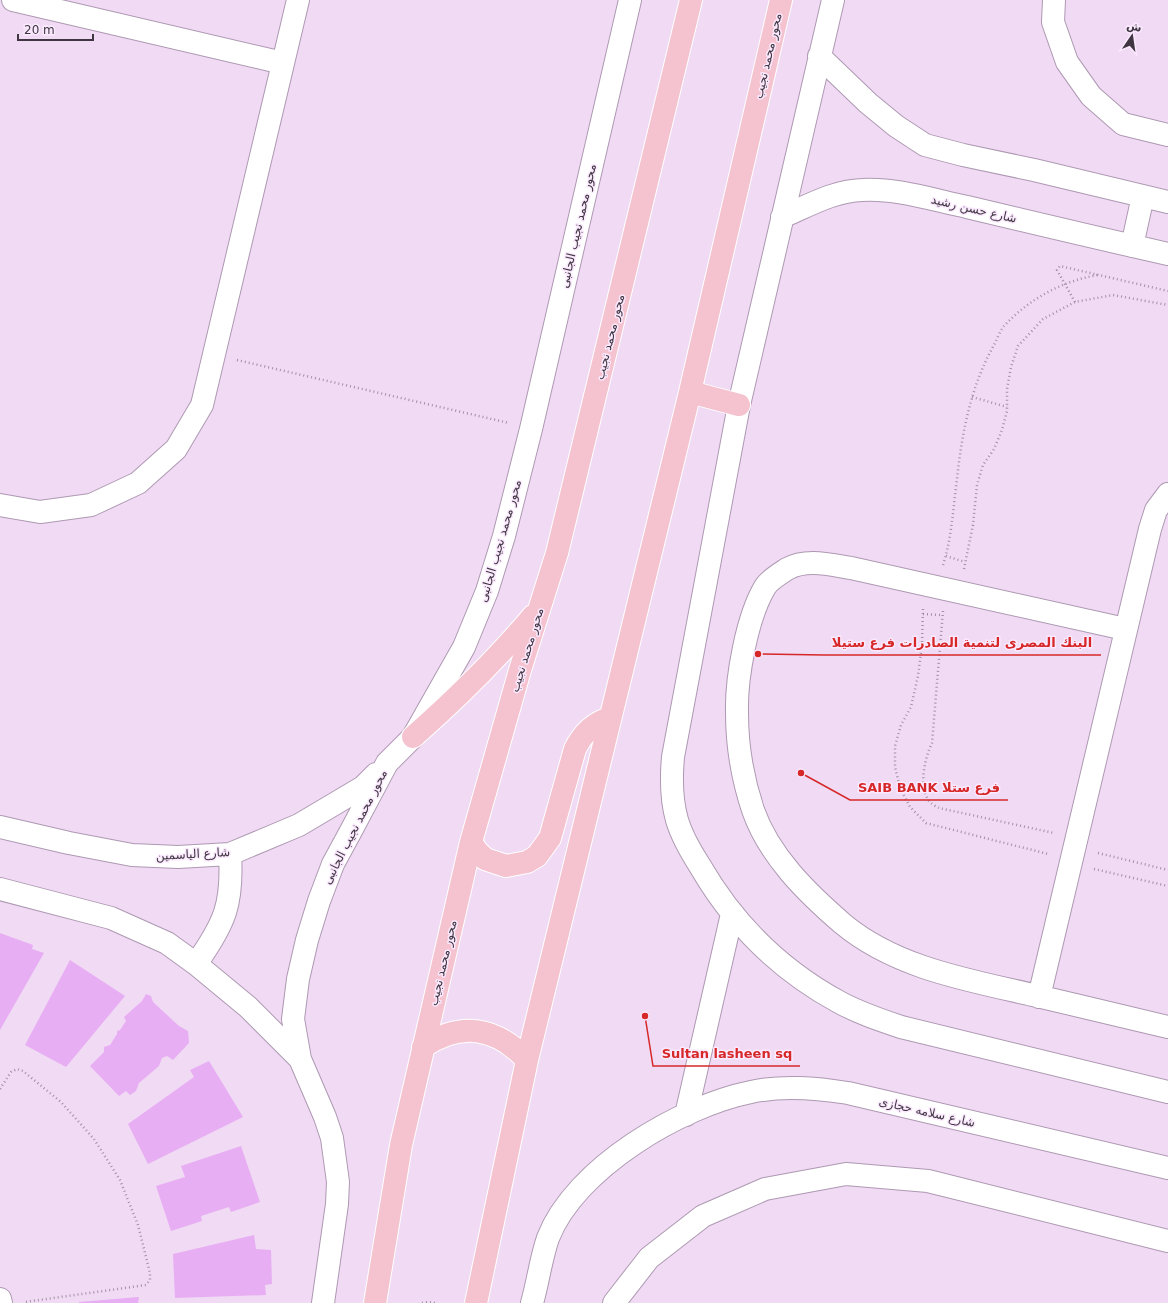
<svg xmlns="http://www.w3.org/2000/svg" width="1168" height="1303" font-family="'DejaVu Sans',Cairo,sans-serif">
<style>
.building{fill:#e8aef3}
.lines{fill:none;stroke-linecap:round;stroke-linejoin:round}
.minor-casing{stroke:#ae99b2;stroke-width:24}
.tertiary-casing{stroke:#ae99b2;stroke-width:24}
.primary-casing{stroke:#fff;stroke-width:24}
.path{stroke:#a292a5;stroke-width:2.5;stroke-dasharray:1 3;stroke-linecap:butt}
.minor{stroke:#fff;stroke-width:22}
.tertiary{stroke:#fff;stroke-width:22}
.primary{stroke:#f5c3cf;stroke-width:22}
.labels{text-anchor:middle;stroke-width:3;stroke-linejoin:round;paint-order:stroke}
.street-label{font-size:12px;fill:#3f3641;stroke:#fbe9fe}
.leader{fill:none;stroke:#d62828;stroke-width:1.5}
.callout-dot{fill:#d62828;stroke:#fbe9fe;stroke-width:1.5}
.callout-label{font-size:13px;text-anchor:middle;font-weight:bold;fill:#d62828;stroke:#fbe9fe;stroke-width:3;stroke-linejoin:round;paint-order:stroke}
</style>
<rect width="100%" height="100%" fill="#f0daf4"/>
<!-- building -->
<path class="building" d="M0 933 33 945 32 949 44 953 0 1030Z
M70 960 125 996 66 1067 25 1045Z
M146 994 151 996 153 1002 179 1026 188 1031 189 1043 173 1060 167 1056 162 1058 159 1066 139 1083 136 1091 130 1095 126 1091 119 1096 90 1066 104 1052V1047L110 1045 117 1034V1031L120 1030 126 1021 124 1017 142 1001Z
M209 1061 243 1117 148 1164 128 1124 194 1077 190 1070Z
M241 1146 260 1202 231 1212 229 1207 201 1216 202 1221 171 1231 156 1186 185 1177 181 1166Z
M254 1235 256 1249 271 1250 272 1284 265 1285 266 1295 175 1298 173 1254Z
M139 1297 138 1303H79V1302Z"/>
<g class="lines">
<defs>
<path id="minor" d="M13 0 283 63
M1054 0 1053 22 1067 62 1091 96 1123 124 1168 135
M0 505 40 512 91 505 138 483 176 449 202 405 298 0
M1125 629 851 568C831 565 807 558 787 569 781 573 769 580 765 587 747 617 736 678 737 713 737 745 743 780 753 810 769 856 807 893 843 924 896 968 968 980 1033 995 1078 1006 1123 1016 1168 1027
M1039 997 1150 529 1156 510 1168 494
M0 1299 1 1303
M614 1303 649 1258 703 1216 765 1189 846 1174 928 1181 1168 1241"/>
<path id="tertiary" d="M833 0 739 405 673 757C671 779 671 799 677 820 682 837 691 852 700 866 733 923 780 970 839 1002 859 1013 880 1020 901 1027L1168 1092
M819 56 868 103 896 126 925 145 963 155 1034 170 1168 202
M782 217C808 206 833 191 862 190 897 188 933 200 967 207 1034 223 1101 239 1168 254
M1132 246 1143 196
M0 827 69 843 132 855 178 857 230 854 299 825 363 787 376 774
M0 889 111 918 167 943 196 964 248 1007 300 1059
M196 964C225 923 233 904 230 854
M686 1115 732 914
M323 1303 337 1204 338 1182 332 1138 325 1117 300 1059 293 1019 298 979 307 940 319 901 333 864 352 829 387 763 413 737 464 647 487 591 504 536 531 429 630 0
M532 1303C538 1282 541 1258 548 1238 575 1168 681 1106 751 1092 783 1085 816 1088 848 1093L1168 1168"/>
<path id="primary" d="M690 392 739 405
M413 737C456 699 496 660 533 616
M471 842 477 851 485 859 506 866 527 862 537 856 550 838 575 749C583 733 593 723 610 718
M423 1047C461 1021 496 1027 527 1060
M375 1303 401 1145 471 842 520 670 557 553 691 0
M476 1303 527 1060 690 392 781 0"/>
</defs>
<!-- minor casing -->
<use href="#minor" class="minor-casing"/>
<!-- tertiary casing -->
<use href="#tertiary" class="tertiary-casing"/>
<!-- primary casing -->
<use href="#primary" class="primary-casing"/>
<!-- path -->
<path class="path" d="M1075 302 1057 270 1060 266 1168 291
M237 360 509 423
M972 397 1007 407
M946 556 965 562
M943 565C952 537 953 508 957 479 962 432 971 386 994 345 997 339 1000 331 1004 326 1029 299 1062 281 1098 275
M964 569 973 525 977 485 983 465 994 449 1002 430 1007 411V389L1011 367 1018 346 1043 319 1075 302 1113 295 1168 305
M923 609 922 645 918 676 911 707 901 725 895 746V767L900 788 910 807 926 823 1048 854
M943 611 932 743C925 757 917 790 931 803 933 805 937 807 939 808L1054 833
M923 614 942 615
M1098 853 1168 870
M1094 869 1168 886
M0 1089 11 1072 17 1069 23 1071 61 1102 94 1139 120 1180 138 1225 150 1273V1280L146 1285 25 1302
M422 1303 428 1302 435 1303"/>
<!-- minor -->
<use href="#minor" class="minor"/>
<!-- tertiary -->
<use href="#tertiary" class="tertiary"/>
<!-- primary -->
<use href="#primary" class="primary"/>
</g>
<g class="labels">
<!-- street labels -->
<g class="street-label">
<text transform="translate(768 56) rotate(-77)" y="4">محور محمد نجيب</text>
<text transform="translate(974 209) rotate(13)" y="4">شارع حسن رشيد</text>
<text transform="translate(578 226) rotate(-77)" y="4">محور محمد نجيب الجانبى</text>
<text transform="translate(610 337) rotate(-76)" y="4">محور محمد نجيب</text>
<text transform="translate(500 541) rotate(-74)" y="4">محور محمد نجيب الجانبى</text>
<text transform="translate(527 650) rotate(-73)" y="4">محور محمد نجيب</text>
<text transform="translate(355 827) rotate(-63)" y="4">محور محمد نجيب الجانبى</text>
<text transform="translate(193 854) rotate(-3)" y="4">شارع الياسمين</text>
<text transform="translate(443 963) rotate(-77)" y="4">محور محمد نجيب</text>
<text transform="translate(927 1112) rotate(13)" y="4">شارع سلامه حجازى</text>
</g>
</g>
<!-- callouts -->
<path class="leader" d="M758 654L824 655H1101M801 773L850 800H1008M645 1016L653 1066H800"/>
<g class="callout-dot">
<circle cx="758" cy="654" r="4"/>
<circle cx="801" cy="773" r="4"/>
<circle cx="645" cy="1016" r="4"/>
</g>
<g class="callout-label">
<text x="962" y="647">البنك المصرى لتنمية الصادرات فرع ستيلا</text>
<text x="929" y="792">SAIB BANK فرع ستلا</text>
<text x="727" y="1058">Sultan lasheen sq</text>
</g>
<!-- north arrow -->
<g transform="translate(1132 36) rotate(13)" stroke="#fbe9fe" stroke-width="3" paint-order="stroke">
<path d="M0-3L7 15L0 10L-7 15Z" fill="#3f3641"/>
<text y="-6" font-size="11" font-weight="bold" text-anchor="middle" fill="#3f3641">ش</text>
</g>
<!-- scale -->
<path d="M18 34v6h75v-6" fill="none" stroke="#3f3641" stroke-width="2"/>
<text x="24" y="34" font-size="12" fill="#3f3641" stroke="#fbe9fe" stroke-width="3" paint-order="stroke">20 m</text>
</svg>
